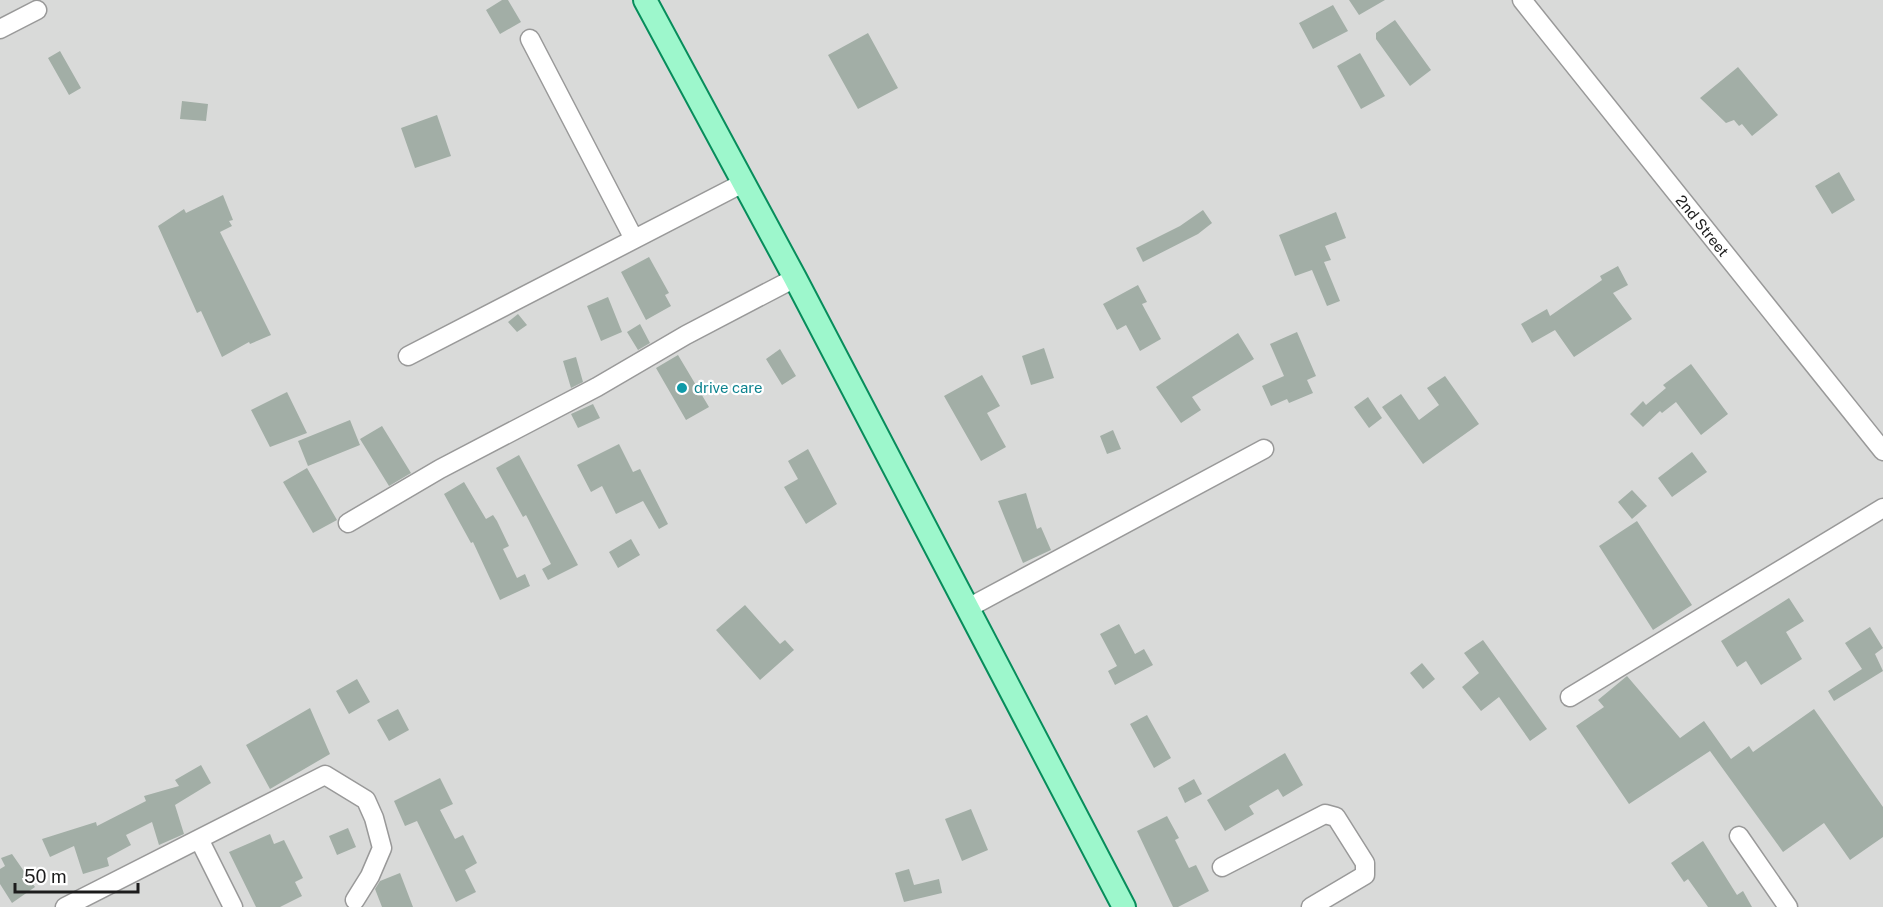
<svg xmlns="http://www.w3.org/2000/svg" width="1883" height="907" font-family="'Public Sans',sans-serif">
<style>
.residential{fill:#d9dad9}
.building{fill:#a2aea6}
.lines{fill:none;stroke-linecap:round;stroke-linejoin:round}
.minor-casing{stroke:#999;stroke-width:21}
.major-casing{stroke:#078d5b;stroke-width:26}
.minor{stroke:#fff;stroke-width:18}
.major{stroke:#9df7cc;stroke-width:22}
.culture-dot{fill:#0f9aa8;stroke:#fff;stroke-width:2}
.labels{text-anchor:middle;stroke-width:4.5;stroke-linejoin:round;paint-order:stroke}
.street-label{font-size:15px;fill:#1c1c1c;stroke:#fff}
.culture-label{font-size:15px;fill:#0d838f;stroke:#fff;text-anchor:start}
</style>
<rect width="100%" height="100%" fill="#e2ede9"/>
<!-- residential -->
<path class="residential" d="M0 0H1883V907H0Z"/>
<!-- building -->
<path class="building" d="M502 0H508L521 22 500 34 486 10Z
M1349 0H1385L1359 15Z
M1333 5 1348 31 1313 49 1299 23Z
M1395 20 1431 70 1410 86 1376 39V33Z
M868 33 898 88 858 109 828 55Z
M60 51 81 88 69 95 48 58Z
M1360 53 1385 96 1361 109 1337 66Z
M1738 67 1778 115 1752 136 1742 124 1739 126 1734 120 1726 123 1700 98Z
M182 101 208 104 206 121 180 119Z
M437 115 451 156 415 168 401 128Z
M1839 172 1855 200 1832 214 1815 186Z
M223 195 233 220 229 221 232 226 220 232 271 335 250 344 249 342 222 357 201 311 197 313 158 226 184 209 186 213Z
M1203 210 1212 223 1198 234 1143 262 1136 248 1180 226Z
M1336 212 1346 238 1325 246 1331 260 1324 262 1340 301 1327 306 1312 270 1295 276 1279 235Z
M649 257 669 293 665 295 671 306 646 320 621 272Z
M1618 266 1628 285 1613 293 1632 319 1574 357 1555 330 1532 343 1521 324 1547 309 1550 316 1602 280 1600 276Z
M1138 285 1147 302 1142 304 1161 339 1140 351 1126 325 1117 330 1103 304Z
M608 297 622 332 601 341 587 306Z
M518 314 527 325 517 332 508 322Z
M640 324 650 343 638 350 627 332Z
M1297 332 1316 376 1307 380 1313 393 1289 403 1287 399 1271 406 1262 386 1284 376 1270 344Z
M1238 333 1254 359 1192 397 1201 410 1181 423 1156 387Z
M1044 348 1054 378 1031 385 1022 356Z
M780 349 796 376 782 385 766 359Z
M678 355 709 407 686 420 656 368Z
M576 357 583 382 571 388 563 361Z
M1691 364 1728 414 1701 435 1676 402 1662 413 1660 411 1643 427 1630 414 1643 401 1646 405 1666 388 1663 385Z
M982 375 1000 406 987 413 1006 447 981 461 944 396Z
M1445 376 1479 424 1423 464 1382 407 1401 394 1419 420 1439 405 1427 388Z
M287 392 307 433 270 447 251 410Z
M1368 397 1382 418 1369 428 1354 407Z
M593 404 600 418 578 428 571 414Z
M350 420 360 445 308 466 298 441Z
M382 426 411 473 389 486 360 439Z
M1113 430 1121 449 1107 454 1100 436Z
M619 444 633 472 640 469 668 524 659 529 643 501 616 514 602 486 591 492 577 465Z
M808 449 837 504 806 524 784 487 798 479 788 461Z
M1692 452 1707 472 1672 497 1658 478Z
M519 455 578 565 548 580 542 569 551 564 526 515 523 517 496 468Z
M307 468 337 520 313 533 283 482Z
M464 482 486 519 493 515 497 521 509 546 503 549 517 578 525 574 530 586 500 600 473 542 471 543 444 494Z
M1632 490 1647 506 1632 519 1618 502Z
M1026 493 1037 529 1041 527 1051 550 1023 563 998 501Z
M1637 521 1692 605 1653 630 1599 546Z
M631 539 640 555 618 568 609 552Z
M1789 598 1804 621 1786 632 1802 659 1761 685 1746 661 1737 667 1721 641Z
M745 605 780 644 785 640 794 650 760 680 716 630Z
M1119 624 1135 654 1144 649 1153 665 1115 685 1108 671 1117 666 1100 634Z
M1870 627 1883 648 1875 654 1883 671 1834 701 1828 691 1862 669 1845 643Z
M1483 640 1547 729 1530 741 1499 697 1481 711 1462 687 1479 673 1464 653Z
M1422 663 1435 679 1423 689 1410 673Z
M1627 676 1680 738 1704 721 1731 759 1749 746 1753 752 1814 709 1883 807V837L1850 860 1824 823 1783 852 1710 751 1629 804 1576 726 1604 707 1598 700Z
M357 679 370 702 349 714 336 691Z
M310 708 330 754 270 789 246 745Z
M398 709 409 730 389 741 377 720Z
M1147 715 1171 758 1154 768 1130 724Z
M1285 753 1303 785 1283 797 1278 789 1249 806 1254 814 1225 831 1207 800Z
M201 765 211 783 175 805 184 834 159 845 152 822 126 835 131 845 107 858 109 866 83 874 74 846 50 857 42 839 96 822 97 826 146 801 144 796 179 786 175 780Z
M440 778 453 804 440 810 455 839 463 835 477 863 465 870 476 892 456 902 417 821 405 826 394 801Z
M1194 779 1202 794 1185 803 1178 788Z
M971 809 988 850 962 861 945 819Z
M1167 816 1179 838 1175 840 1189 868 1196 865 1209 891 1178 907H1173L1137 831Z
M348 828 356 847 337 855 329 836Z
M270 834 274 844 284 840 303 878 295 882 302 896 280 907H256L229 852Z
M1703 841 1737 895 1743 891 1752 907H1708L1688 879 1684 882 1671 863Z
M12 854 35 887 12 903 0 884V869L5 866 1 858Z
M909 869 914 885 939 879 942 893 904 902 895 873Z
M400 873 413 907H382L375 889 380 881Z"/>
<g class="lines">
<defs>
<path id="minor" d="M1522 0 1883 451
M0 29 37 10
M530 39 634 239
M408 356 743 183
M348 523 440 469 597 387 686 335 795 278
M968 608 1264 449
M1570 697 1883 508
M1739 836 1788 907
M199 839 233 907
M1222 867 1325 814 1336 817 1365 863V875L1311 907
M65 907 325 775 366 800 374 818 382 848 370 876 355 900"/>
<path id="major" d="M645 0 795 278 1124 907"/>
</defs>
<!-- minor casing -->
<use href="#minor" class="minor-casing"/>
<!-- major casing -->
<use href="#major" class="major-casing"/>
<!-- minor -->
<use href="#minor" class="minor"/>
<!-- major -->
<use href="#major" class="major"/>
</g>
<!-- markers -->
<circle class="culture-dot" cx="682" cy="388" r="6"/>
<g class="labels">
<!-- street labels -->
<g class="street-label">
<text transform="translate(1702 226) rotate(51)" y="5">2nd Street</text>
</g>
<!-- culture labels -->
<g class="culture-label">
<text x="694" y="393">drive care</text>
</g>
</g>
<!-- scale -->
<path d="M15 883v9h123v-9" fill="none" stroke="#1c1c1c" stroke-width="3"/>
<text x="24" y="883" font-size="18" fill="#1c1c1c" stroke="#ffffff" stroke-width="4.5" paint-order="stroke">50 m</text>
</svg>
